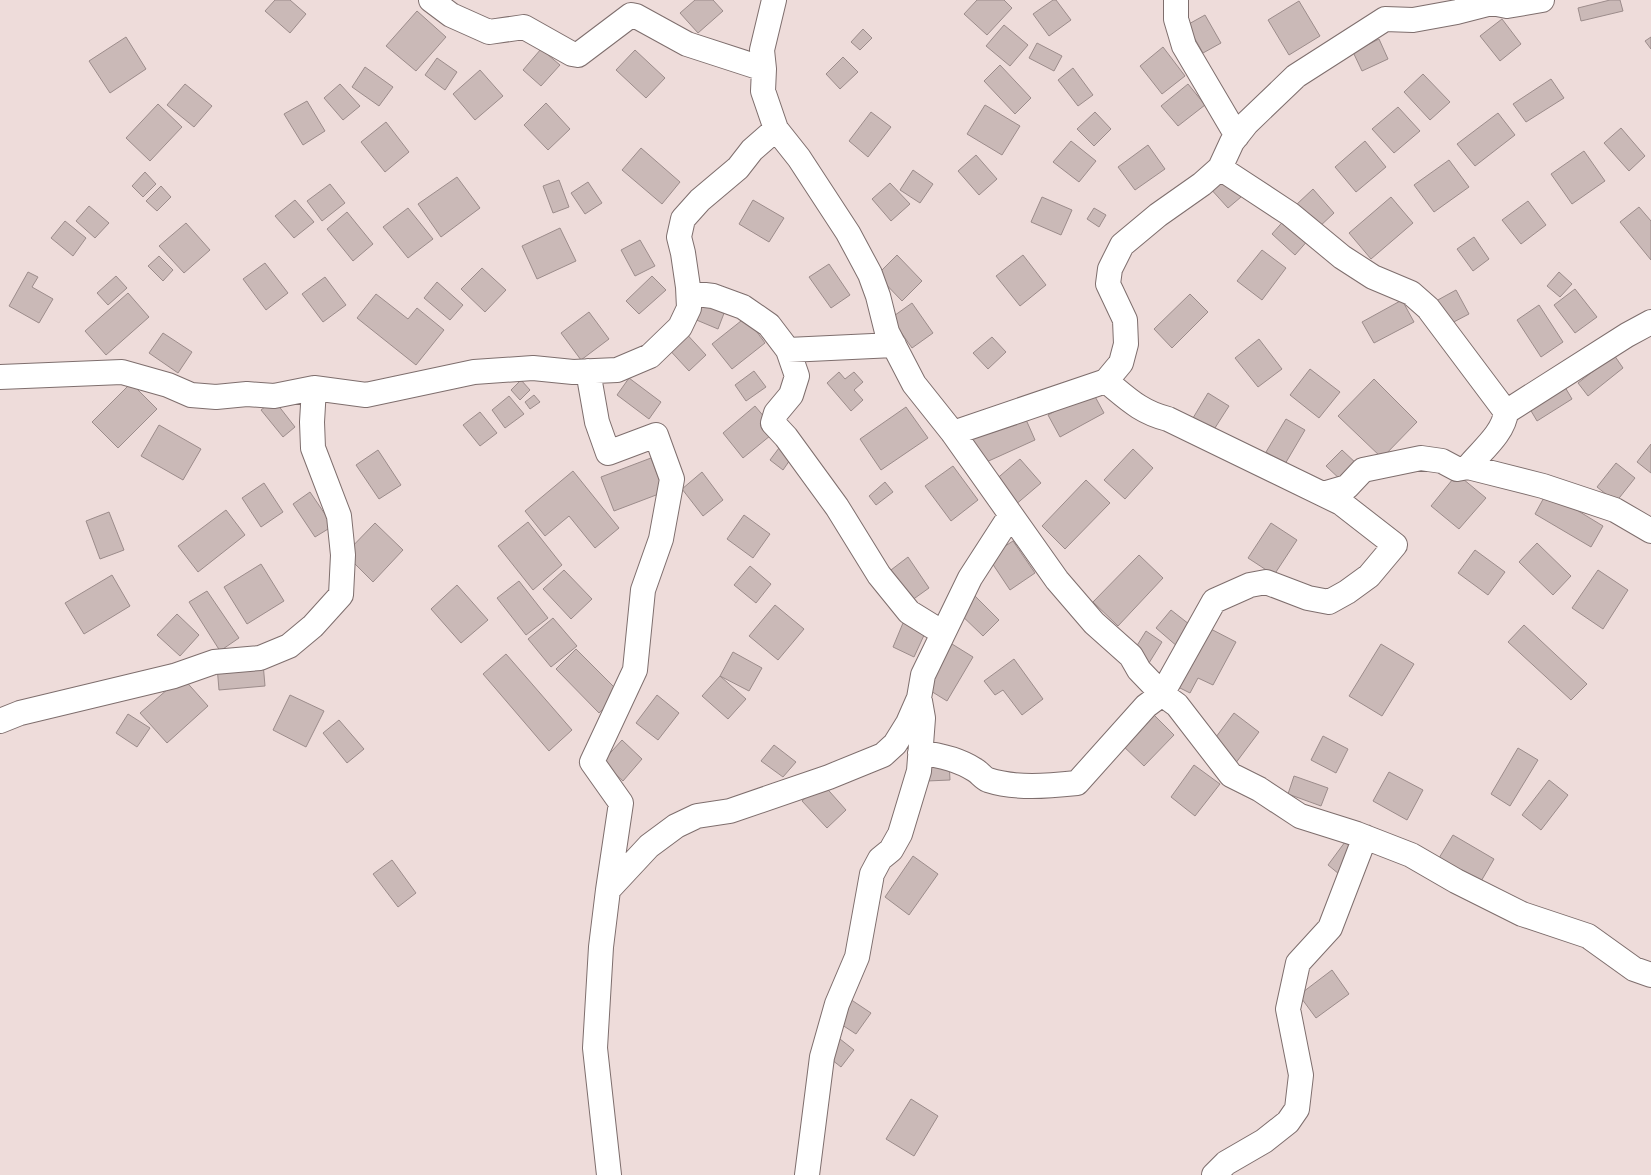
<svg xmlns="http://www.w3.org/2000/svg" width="1651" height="1175" font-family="'PT Sans',sans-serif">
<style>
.building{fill:#cab9b7;stroke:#9c8c8b}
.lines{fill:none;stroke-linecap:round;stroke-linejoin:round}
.street-casing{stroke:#7e6e6d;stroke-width:26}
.street{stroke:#fff;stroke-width:24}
</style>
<rect width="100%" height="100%" fill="#eedcda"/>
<!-- building -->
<path class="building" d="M275 0H290L306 14 290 33 265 11Z
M695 0H713L723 11 698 33 680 13Z
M977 0H1004L1012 8 987 35 964 14Z
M1053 0H1056L1071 20 1049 36 1033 14Z
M1610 0H1620L1623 11 1581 21 1578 8Z
M1299 1 1320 36 1289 55 1268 20Z
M417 11 446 37 416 71 386 46Z
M1205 15 1221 43 1203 53 1187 25Z
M1502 19 1521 44 1500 61 1480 36Z
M1004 25 1028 45 1010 66 986 46Z
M863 29 872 38 860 50 851 42Z
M126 37 146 69 110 93 89 61Z
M1651 37V49L1645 41Z
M1379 39 1388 59 1362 71 1353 52Z
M1037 43 1062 56 1054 71 1029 58Z
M1163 47 1185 76 1162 94 1140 66Z
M541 49 560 65 541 86 523 70Z
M635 50 665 78 646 98 616 70Z
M843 57 858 72 840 89 826 74Z
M437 58 457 72 445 90 425 75Z
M1000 65 1031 98 1015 114 984 81Z
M365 67 393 87 379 106 352 87Z
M1073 68 1093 95 1078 106 1058 80Z
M480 70 503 96 475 120 453 94Z
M1423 74 1450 102 1430 120 1404 92Z
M1551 79 1564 98 1526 122 1513 104Z
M185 84 212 106 194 127 167 105Z
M340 84 360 106 343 120 324 98Z
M1188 84 1205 105 1178 126 1161 106Z
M307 101 325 131 303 145 284 114Z
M546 103 570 129 548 150 524 125Z
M158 104 182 127 150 161 126 138Z
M985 105 1020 126 1002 155 967 134Z
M1398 107 1420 131 1394 153 1372 129Z
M871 112 891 127 868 157 849 141Z
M1095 112 1111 129 1094 146 1077 129Z
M1498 113 1515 135 1475 166 1457 144Z
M386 122 409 152 385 172 361 142Z
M1621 128 1645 156 1629 171 1604 143Z
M1071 141 1096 161 1079 182 1053 162Z
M1365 141 1386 167 1356 192 1335 167Z
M1148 145 1165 169 1135 190 1118 167Z
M641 148 680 182 662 204 622 170Z
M1584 151 1605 181 1572 204 1551 174Z
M976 155 997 179 979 195 958 171Z
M1449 160 1469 187 1434 212 1414 185Z
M913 170 933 184 920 203 900 190Z
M145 172 156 184 143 197 132 186Z
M1223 174 1241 197 1228 208 1209 187Z
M457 177 480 208 441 237 418 204Z
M559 180 569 207 553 213 543 186Z
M588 182 602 203 585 214 571 193Z
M890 183 910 204 891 221 872 199Z
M330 184 345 203 322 221 307 201Z
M161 186 171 197 157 211 146 201Z
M1313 189 1334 213 1318 228 1296 205Z
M1042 197 1072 210 1061 235 1031 222Z
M1391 197 1413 223 1371 259 1349 233Z
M295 200 314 222 294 238 275 216Z
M753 200 784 218 769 242 739 224Z
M1528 201 1546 225 1521 244 1502 220Z
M89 206 109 223 95 238 76 221Z
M1639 207 1651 221V260L1620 222Z
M408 208 433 239 408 258 383 227Z
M1094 208 1106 215 1099 227 1087 219Z
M347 212 373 244 353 261 327 229Z
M1287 217 1310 238 1295 255 1272 234Z
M65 221 86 238 73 256 51 238Z
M186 223 210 250 184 273 159 246Z
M560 228 576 261 537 279 522 246Z
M1474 237 1489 259 1473 271 1457 249Z
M640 240 655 266 635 276 621 250Z
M1262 250 1286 268 1262 300 1237 281Z
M897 255 922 281 902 301 877 275Z
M1023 255 1046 285 1020 306 996 276Z
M159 256 173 270 163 281 148 266Z
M265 263 288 293 266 310 243 279Z
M829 264 850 295 831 308 809 277Z
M482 268 506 290 485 312 461 289Z
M28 272 38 277 32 287 53 299 39 323 9 306Z
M1559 272 1572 284 1560 297 1547 286Z
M116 276 127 288 108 305 97 293Z
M652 276 666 290 639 314 626 301Z
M325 277 346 305 323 322 302 294Z
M437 282 463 305 450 320 424 298Z
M1575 289 1597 317 1575 333 1554 305Z
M1456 290 1469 314 1448 325 1436 301Z
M128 293 149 317 106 355 85 331Z
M376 294 408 319 417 308 444 330 416 365 357 318Z
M1190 294 1208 312 1172 348 1154 329Z
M696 295 726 308 718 329 687 316Z
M1402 300 1414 322 1374 343 1362 322Z
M912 303 933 333 912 348 891 318Z
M1539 305 1563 342 1541 357 1517 320Z
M589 312 609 339 581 360 561 333Z
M746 317 765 343 732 369 712 344Z
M682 329 706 355 689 371 665 345Z
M163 333 192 352 178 373 149 353Z
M992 337 1006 352 988 369 973 353Z
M1259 339 1282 369 1258 387 1235 358Z
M1614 355 1623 368 1588 396 1578 383Z
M1310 369 1340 392 1319 418 1290 395Z
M754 371 766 387 746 401 735 385Z
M839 372 845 379 854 372 863 382 854 390 863 400 851 411 827 383Z
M629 378 661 402 649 419 617 395Z
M1374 379 1417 422 1382 458 1338 416Z
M521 380 530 390 520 400 511 390Z
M1562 382 1572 399 1537 421 1527 404Z
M131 383 157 409 118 448 92 422Z
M1092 391 1104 413 1060 437 1048 415Z
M1208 393 1229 406 1213 431 1193 418Z
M534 395 540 402 530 409 525 402Z
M509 396 524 414 505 428 492 410Z
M274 400 295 427 283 437 261 410Z
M755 406 776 431 743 458 723 433Z
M906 407 928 438 881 470 860 439Z
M480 412 497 433 480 446 463 425Z
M1024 415 1035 440 982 464 971 439Z
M1286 419 1305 430 1285 464 1266 452Z
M159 425 201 449 183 480 141 456Z
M1651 444V473L1637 462Z
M779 448 792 457 783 470 770 460Z
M1133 449 1153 468 1125 499 1104 480Z
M378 450 401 485 379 499 356 465Z
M1342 450 1358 465 1343 482 1326 466Z
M651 458 664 492 614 511 601 477Z
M1020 459 1041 483 1014 506 994 481Z
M1616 463 1635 478 1616 502 1597 487Z
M953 466 978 500 951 521 925 486Z
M573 471 619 528 595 548 569 516 545 536 525 511Z
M702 472 723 500 703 516 682 489Z
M1457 474 1486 498 1459 529 1431 506Z
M1086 480 1110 503 1065 549 1042 526Z
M885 482 893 492 876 505 869 496Z
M264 483 283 512 261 527 242 498Z
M310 492 333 526 315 537 293 504Z
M1547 492 1603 526 1591 547 1535 514Z
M226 510 245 535 198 572 178 546Z
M109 512 124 550 100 559 86 521Z
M744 515 770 534 753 558 727 539Z
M528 522 562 565 533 590 498 546Z
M375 523 403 550 373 582 345 554Z
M1271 523 1297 540 1274 575 1248 558Z
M1013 541 1035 573 1010 590 988 557Z
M1537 543 1571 576 1553 595 1519 562Z
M1475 550 1505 572 1488 595 1458 573Z
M1139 555 1163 578 1118 626 1093 602Z
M908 557 929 588 908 603 887 573Z
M261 564 284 601 247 624 224 587Z
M750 566 771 584 756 603 734 585Z
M564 570 592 599 571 619 543 589Z
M1598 570 1628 590 1603 629 1572 608Z
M112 575 130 606 84 634 65 603Z
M519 581 548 618 526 635 497 598Z
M457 585 488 620 461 643 431 609Z
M207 591 239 638 220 651 189 602Z
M973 594 999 620 983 636 956 610Z
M775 605 804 629 778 660 749 636Z
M1171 610 1194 628 1178 647 1156 628Z
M177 614 199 635 180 656 157 635Z
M553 618 577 646 551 667 528 639Z
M903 623 925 633 914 657 893 647Z
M1524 625 1587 684 1571 700 1508 642Z
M1205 626 1236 642 1213 685 1198 678 1190 693 1174 685Z
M1146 631 1162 642 1149 663 1133 652Z
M952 644 973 657 947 701 926 688Z
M1381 644 1414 664 1382 716 1349 696Z
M576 649 620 693 599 713 556 669Z
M733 652 762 668 749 691 720 676Z
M506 654 572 730 549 751 483 674Z
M1014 659 1043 699 1022 715 1003 690 995 695 984 681Z
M263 663 265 686 219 690 217 666Z
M720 676 746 699 728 719 702 696Z
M182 677 208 706 167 743 140 713Z
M290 695 324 711 306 747 273 730Z
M657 695 679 713 658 740 636 723Z
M1151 712 1174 735 1144 766 1120 743Z
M1234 713 1259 732 1235 764 1210 745Z
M128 714 150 728 137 747 116 733Z
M339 720 364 749 347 763 323 733Z
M1323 736 1348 749 1336 773 1311 760Z
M622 740 642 759 623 781 602 762Z
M774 745 796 762 783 777 761 761Z
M1518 748 1538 760 1510 806 1491 794Z
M949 761 950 780 927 781 926 762Z
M1194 765 1220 784 1195 816 1171 797Z
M1389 772 1423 790 1407 820 1373 801Z
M1294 776 1328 788 1321 806 1288 794Z
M1549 780 1568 795 1541 830 1522 815Z
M822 783 846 810 827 828 802 801Z
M1453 835 1494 859 1480 883 1439 858Z
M1345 842 1357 851 1339 874 1328 865Z
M913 856 938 874 909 915 885 897Z
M392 860 416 893 398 907 373 874Z
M1332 970 1349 994 1316 1018 1299 995Z
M850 999 871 1013 856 1034 836 1021Z
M840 1039 854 1050 841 1067 827 1056Z
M911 1099 938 1116 914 1156 886 1139Z"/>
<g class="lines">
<defs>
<path id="street" d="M431 0 451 15 489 32 524 27 572 54 578 55 631 15 636 16 687 44 764 69
M774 0 762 50 764 69 763 91 776 129 799 158 848 233 870 274 878 296 887 332 914 384 953 433 1057 580 1094 623 1131 656 1139 670 1162 694 1177 705 1231 775 1259 789 1300 816 1357 834 1411 855 1456 881 1522 914 1588 936 1634 969 1651 975
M1176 0V19L1184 46 1237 136
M1220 168 1290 214 1342 257 1373 277 1411 293 1428 308 1506 412C1504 433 1481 451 1468 467
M689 293 713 296 743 307 769 325 788 350 797 376 791 395 776 413 773 423 786 437 837 507 879 575 909 612 943 633
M788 350 894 345
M588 371 597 422 608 453 656 435 672 479 661 539 643 590 635 670 592 762 621 803 608 890
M0 377 122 372 168 385 191 395 216 397 247 394 274 396 314 388 366 395 474 372 533 368 573 372 617 370 650 356 680 327 689 308 688 287 683 253 679 237 683 219 700 200 738 168 752 150 776 129
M1506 412 1627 335 1651 322
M953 433 1106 381 1121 363 1126 344 1125 320 1108 284 1110 269 1122 245 1158 215 1202 184 1220 168 1232 142 1247 123 1296 76 1385 19 1413 20 1457 12 1492 3 1507 6 1542 0
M1323 494 1347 487 1363 470 1421 458 1442 461 1457 469 1468 467 1543 486 1615 510 1651 531
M0 721 20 713 174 676 214 662 260 658 289 646 313 626 341 595 343 555 339 516 313 448 312 422 314 388
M920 753C940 755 958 759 975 770 980 773 983 778 988 780 1016 789 1048 786 1077 783L1146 706 1162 694 1214 601 1250 585 1266 582 1308 598 1329 602 1347 592 1369 576 1395 545 1341 503 1168 419C1140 412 1127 398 1106 381
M609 1175 595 1048 601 947 608 890 649 846 676 826 697 816 730 811 829 777 883 755 895 744 908 723 919 698 923 675 970 578 1010 516
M807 1175 822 1057 837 1004 857 957 872 874 880 859 891 850 900 834 919 771 923 718 920 701
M1214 1175 1226 1163 1264 1141 1288 1122 1297 1109 1301 1075 1288 1009 1298 963 1330 928 1365 837"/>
</defs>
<!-- street casing -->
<use href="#street" class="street-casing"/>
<!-- street -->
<use href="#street" class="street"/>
</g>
</svg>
